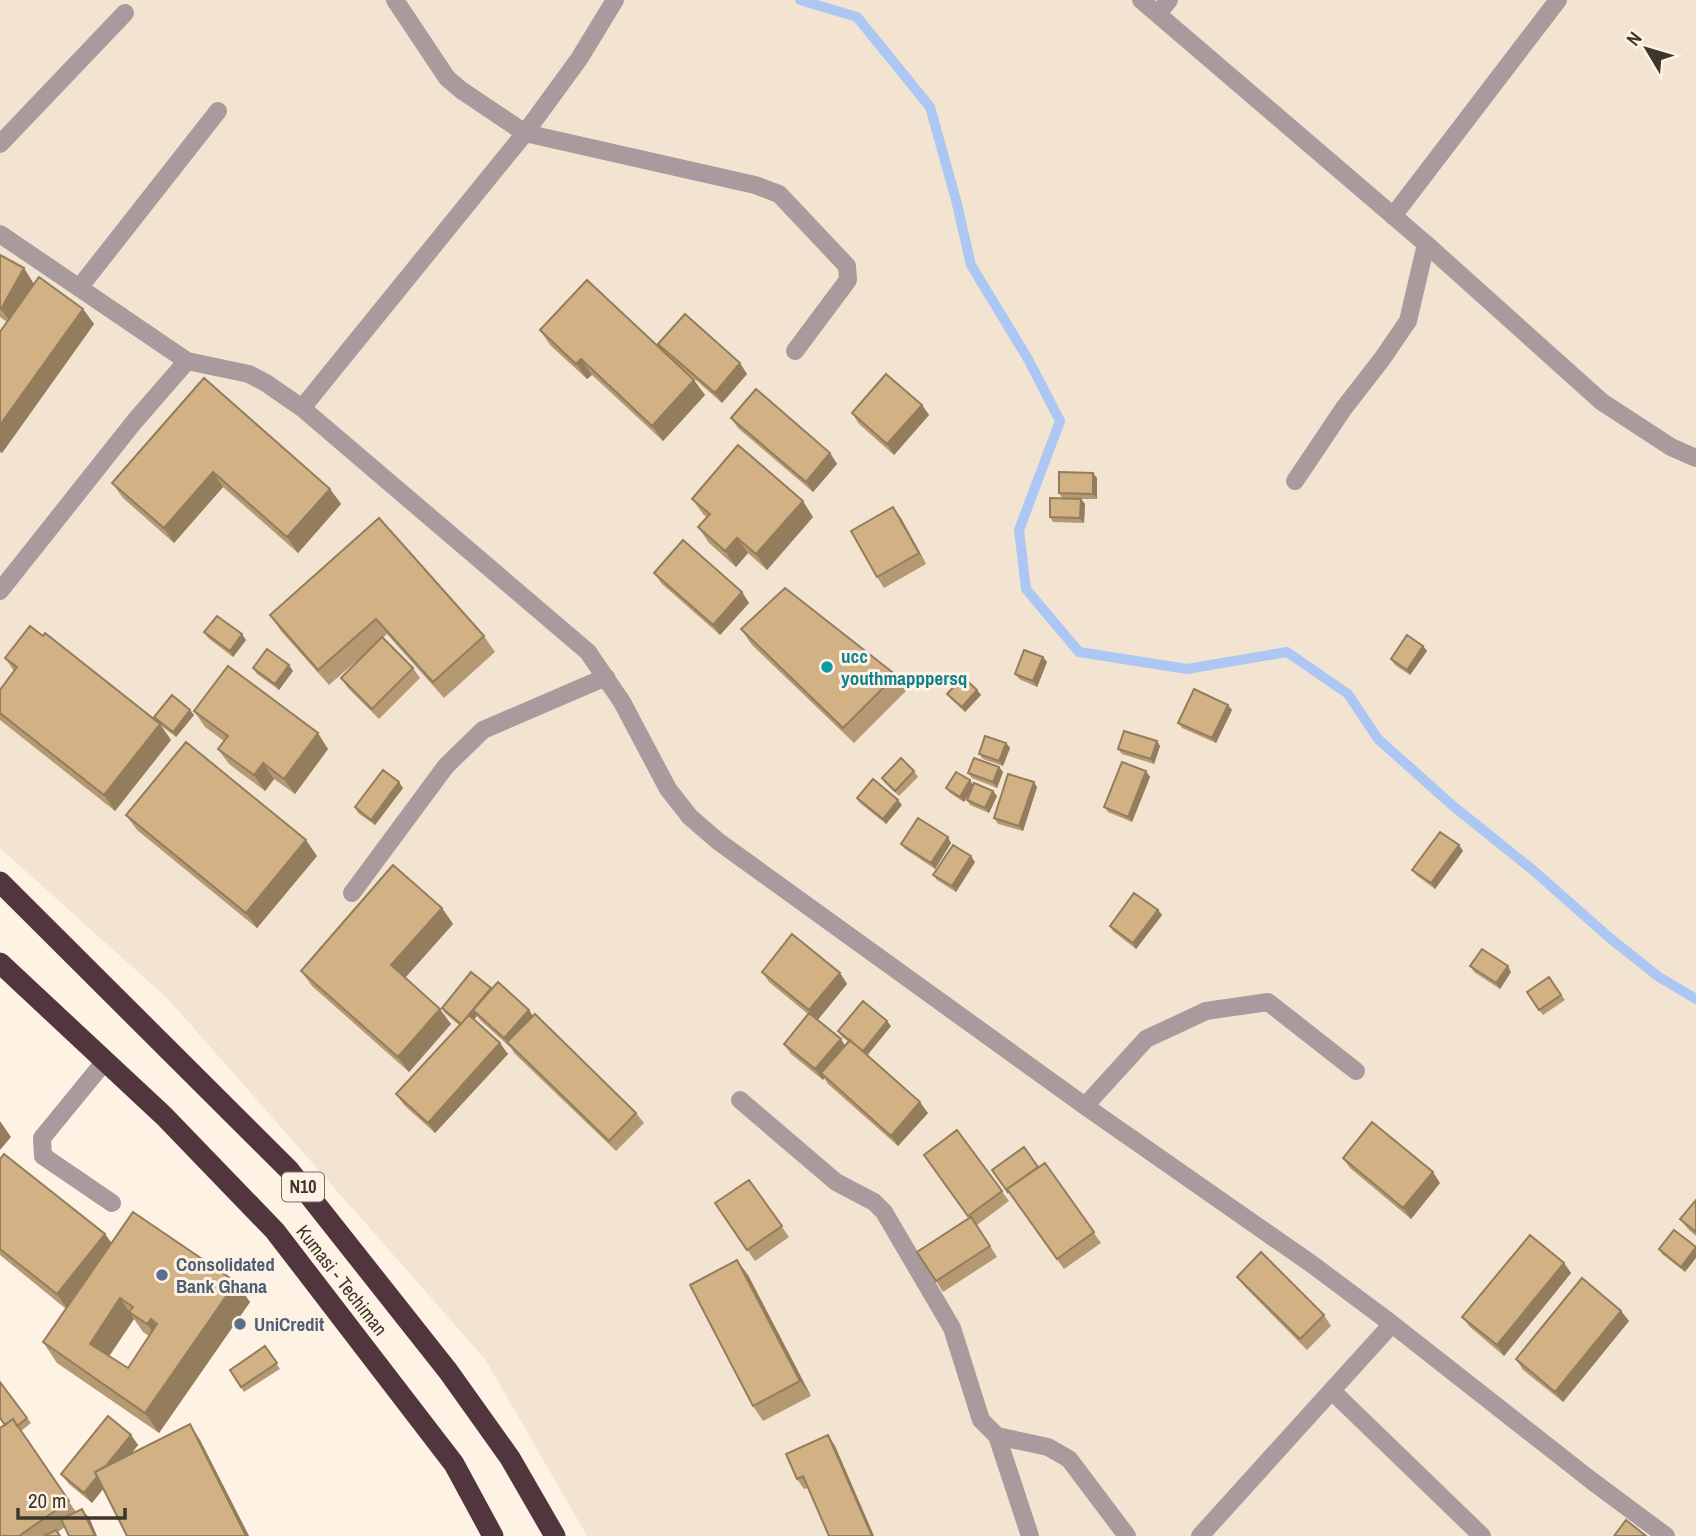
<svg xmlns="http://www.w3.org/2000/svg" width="1696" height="1536" font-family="'Archivo Narrow',sans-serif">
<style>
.industrial{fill:#f3e4d2}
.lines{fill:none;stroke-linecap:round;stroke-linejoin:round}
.stream{stroke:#acc7f4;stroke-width:10}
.lane{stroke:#a89a9d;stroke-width:18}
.highway{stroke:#51373d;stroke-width:21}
.wall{fill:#b59972;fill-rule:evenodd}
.shaded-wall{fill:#937d5d}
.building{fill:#d2b285;stroke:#937d5d;stroke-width:2;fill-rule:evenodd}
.culture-dot{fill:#0f9aa8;stroke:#fef2e4;stroke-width:2.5}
.service-dot{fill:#5c6f8a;stroke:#fef2e4;stroke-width:2.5}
.labels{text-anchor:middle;stroke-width:6;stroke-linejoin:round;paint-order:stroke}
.shield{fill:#fef2e4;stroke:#776e63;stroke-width:2}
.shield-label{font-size:18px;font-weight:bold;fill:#3d362c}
.culture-label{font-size:19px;font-weight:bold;fill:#0d838f;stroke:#fef2e4;text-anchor:start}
.service-label{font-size:19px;font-weight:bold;fill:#4e5e75;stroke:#fef2e4;text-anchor:start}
.street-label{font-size:19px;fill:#3d362c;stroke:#fef2e4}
</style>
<rect width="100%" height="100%" fill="#fef2e4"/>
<!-- industrial -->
<path class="industrial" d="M0 0H1696V1536H587L485 1359 168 999 0 848Z"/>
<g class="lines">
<!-- stream -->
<path class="stream" d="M800 0 857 17 930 107 956 200 971 265 1028 359 1060 421 1019 530 1026 589 1079 652 1187 669 1287 652 1348 694 1378 739 1452 805 1534 871 1611 939 1659 977 1696 999"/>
<!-- lane -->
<path class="lane" d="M395 0 447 78 461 90 525 133 755 185 779 194 847 266 848 280 795 351
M1141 0 1426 244 1602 402 1671 447 1696 458
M1158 14 1169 0
M0 144 125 13
M1393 216 1558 0
M0 234 187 361
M79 288 218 111
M302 408 525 133 579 59 615 0
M1295 481 1344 408 1382 359 1408 321 1426 244
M0 591 134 422 187 361 249 374 266 383 302 408 588 652 622 702 668 789 690 817 719 842 1085 1106 1313 1265 1392 1324 1592 1481 1666 1536
M352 893 446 766 483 730 606 677
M105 1061 42 1138 43 1156 112 1203
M740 1100 836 1182 874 1202 884 1212 952 1328 981 1420 997 1436 1048 1447 1069 1459 1127 1536
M1085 1106 1146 1039 1206 1011 1268 1002 1356 1071
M1332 1391 1482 1536
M997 1436 1030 1536
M1200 1536 1392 1324"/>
<!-- highway -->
<path class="highway" d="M0 882 289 1170 448 1371 510 1458 555 1536
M0 963 164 1116 275 1231 454 1464 493 1536"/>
</g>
<!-- wall -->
<path class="wall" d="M0 255 34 284 83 309 94 324 2 453 0 452V332L7 322 0 317Z
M540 330 664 352 658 344 747 374 722 403 681 367 705 395 663 441 592 375 587 379 550 345Z
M204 378 330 489 341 504 298 553 223 487 174 543 123 498 112 483Z
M922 405 929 415 894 455 859 424 852 413Z
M731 418 830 453 837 464 813 492 738 428Z
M1097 478V499H1081L1085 504 1084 523 1053 522 1050 517 1062 498 1059 493Z
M692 499 813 517 767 570 748 553 736 567 709 543 698 527 707 518 703 514Z
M379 518 484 636 495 652 444 698 387 634 383 638 413 668 420 678 379 719 348 688 341 678 367 652 329 685 281 631 270 615Z
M901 518 926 564 884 588 877 577Z
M654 573 742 592 749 603 720 635 662 584Z
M741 629 896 675 907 690 854 743 752 645Z
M204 632 246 640 233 657 208 638Z
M1423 646 1427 651 1410 675 1395 665 1391 659Z
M1043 657 1047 662 1037 687 1019 679 1015 674Z
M5 658 157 722 154 717 190 710 194 715 176 737 160 725 171 740 115 811 0 720V690L14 671Z
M253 668 293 671 279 690 257 674Z
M977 690 981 695 965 712 951 699 947 694Z
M1228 705 1232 710 1216 743 1182 728 1178 723Z
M194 711 328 749 295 794 274 779 265 791 229 764 218 749 224 741 205 727Z
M1157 741 1160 746 1154 764 1122 754 1118 749Z
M1006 743 1010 748 1003 766 983 759 979 754Z
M999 767 1003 772 997 788 972 778 968 773Z
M914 771 918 777 899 796 885 783 882 778Z
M1146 771 1150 777 1132 822 1108 812 1104 807Z
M973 785 997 796 989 813 970 805 967 800 970 791 964 802 950 793 946 788Z
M1037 787 1023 831 998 824 994 818Z
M403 788 375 825 358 813 355 807Z
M857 798 902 805 886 824 860 803Z
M126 815 317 856 257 928 137 830Z
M951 843 935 869 905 849 901 844Z
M1459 845 1463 851 1435 889 1416 875 1412 870Z
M975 862 956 892 937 880 933 875Z
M442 908 453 924 405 978 451 1024 409 1072 312 986 301 971Z
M1158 910 1162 915 1136 949 1113 931 1110 926Z
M1470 966 1511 972 1500 989 1474 972Z
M762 972 840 973 847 984 817 1020 845 1046 849 1042 842 1037 838 1031 891 1026 867 1055 928 1113 898 1146 828 1084 824 1078 823 1080 791 1054 784 1044 808 1014 769 982Z
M1549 977 1565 1000 1543 1015 1539 1010Z
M492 989 529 1010 533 1016 636 1113 644 1123 616 1151 514 1053 511 1048 480 1020 477 1016 474 1019 508 1054 435 1133 404 1105 396 1094 459 1025 445 1013 442 1008Z
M957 1130 1009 1201 977 1225 997 1257 943 1292 936 1281 970 1218 924 1155Z
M1343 1158 1440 1183 1411 1219 1350 1168Z
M0 1159 105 1234 111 1243 250 1302 159 1433 57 1363 43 1342 66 1309 0 1255ZM134 1319 143 1332 149 1336 128 1368 109 1356Z
M1045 1163 1101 1243 1064 1269 992 1170 1038 1167Z
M749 1180 789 1237 755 1261 715 1203Z
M1696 1200V1236L1688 1229 1680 1219Z
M1674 1230 1685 1272 1662 1254 1659 1249Z
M1564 1263 1571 1273 1504 1356 1470 1327 1462 1317Z
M748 1275 811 1396 763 1421 753 1406Z
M1237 1277 1324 1315 1331 1326 1307 1350 1245 1287Z
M1621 1311 1629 1321 1563 1402 1523 1370 1516 1359Z
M265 1346 280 1369 244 1392 230 1370Z
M0 1382 31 1423 21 1431 76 1512 90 1519 65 1527 58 1532 61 1536H0L5 1425Z
M131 1435 138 1445 132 1453 200 1440 249 1536H127L103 1489 92 1503 69 1484 61 1474Z
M835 1446 874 1536H829L808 1488 804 1489 797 1479Z"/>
<!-- shaded-wall -->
<path class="shaded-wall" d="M24 268 34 284 12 324 1 309Z
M83 309 94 324 2 453 0 451V425Z
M581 359 592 375 587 379 576 364Z
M740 363 747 374 722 403 715 393Z
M694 380 705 395 663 441 652 426Z
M922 405 929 415 894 455 887 444Z
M830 453 837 464 813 492 806 482Z
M213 472 223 487 174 543 164 528Z
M1093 473 1097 478V499L1093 494Z
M330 489 341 504 298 553 287 537Z
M1081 499 1085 504 1084 523 1080 518Z
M803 501 813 517 767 570 756 554Z
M893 507 901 518 926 564 919 553Z
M737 538 748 553 736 567 725 551Z
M742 592 749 603 720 635 713 625Z
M242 634 246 640 233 657 230 651Z
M1423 646 1427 651 1410 675 1407 670Z
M1043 657 1047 662 1037 687 1033 681Z
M289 665 293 671 279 690 275 684Z
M977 690 981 695 965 712 962 707Z
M1228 705 1232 710 1216 743 1212 738Z
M190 710 194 715 176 737 173 732Z
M160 724 171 740 115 811 104 795Z
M318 733 328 749 295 794 284 779Z
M1157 741 1160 746 1154 764 1151 759Z
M1006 743 1010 748 1003 766 999 761Z
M263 763 274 779 265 791 254 775Z
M999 767 1003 772 997 788 993 782Z
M1146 771 1150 777 1132 822 1128 817Z
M970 780 974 786 964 802 960 797Z
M399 782 403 788 375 825 371 820Z
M1034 782 1037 787 1023 831 1019 826Z
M993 791 997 796 989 813 985 808Z
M898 800 902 805 886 824 883 819Z
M948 837 951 843 935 869 931 863Z
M306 840 317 856 257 928 246 913Z
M1459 845 1463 851 1435 889 1431 883Z
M971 856 975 862 956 892 952 886Z
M442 908 453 924 402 981 391 965Z
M1158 910 1162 915 1136 949 1133 943Z
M1508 966 1511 972 1500 989 1496 983Z
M840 973 847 984 817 1021 809 1010Z
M440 1009 451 1024 409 1072 398 1057Z
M473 1010 477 1016 465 1030 461 1025Z
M529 1010 536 1021 508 1043 504 1038Z
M887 1021 891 1026 866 1057 863 1051Z
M841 1039 848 1050 821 1073 824 1078 823 1080 815 1069Z
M500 1043 508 1054 435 1133 428 1123Z
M920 1102 928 1113 898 1146 891 1136Z
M0 1121 11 1137 0 1150Z
M1433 1172 1440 1183 1411 1219 1403 1208Z
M105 1234 116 1249 68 1310 57 1294Z
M1696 1248V1258L1685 1272 1681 1267Z
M737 1260 748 1275 811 1396 800 1381Z
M1564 1263 1571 1273 1504 1356 1497 1345Z
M236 1282 250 1302 159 1433 145 1413Z
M120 1298 134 1319 104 1364 90 1344Z
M1621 1311 1629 1321 1563 1402 1555 1392Z
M151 1319 165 1339 161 1344 147 1324Z
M190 1424 200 1440 249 1536H246Z
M131 1435 138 1445 92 1503 84 1493Z
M828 1435 835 1446 874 1536H872Z
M82 1509 90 1519 97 1536H95Z"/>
<!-- building -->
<path class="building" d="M0 255 24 268 1 309 0 308Z
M39 277 83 309 0 425V332Z
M587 280 694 380 652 426 581 359 576 364 540 330Z
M685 314 740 363 715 393 658 344Z
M886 374 922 405 887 444 852 413Z
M204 378 330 489 287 537 213 472 164 528 112 483Z
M756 389 830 453 806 482 731 418Z
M738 445 803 501 756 554 737 538 725 551 698 527 710 514 692 499Z
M1059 472 1093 473V494L1059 493Z
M1050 498 1081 499 1080 518 1050 517Z
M893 507 919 553 877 577 851 531Z
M379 518 484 636 433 682 376 619 318 670 270 615Z
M683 540 742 592 713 625 654 573Z
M785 588 896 675 843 728 741 629Z
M217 616 242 634 230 651 204 632Z
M30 626 43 636 45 633 160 724 104 795 0 713V690L17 667 5 658Z
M1407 635 1423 646 1407 670 1391 659Z
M382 637 413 668 372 709 341 678Z
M267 649 289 665 275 684 253 668Z
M1024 650 1043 657 1033 681 1015 674Z
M228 666 318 733 284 779 263 763 254 775 218 749 228 736 194 711Z
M963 677 977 690 962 707 947 694Z
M1194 689 1228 705 1212 738 1178 723Z
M172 695 190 710 173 732 154 717Z
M1124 731 1157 741 1151 759 1118 749Z
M985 736 1006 743 999 761 979 754Z
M186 742 306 840 246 913 126 815Z
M901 758 914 771 895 791 882 778Z
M974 758 999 767 993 782 968 773Z
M1122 762 1146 771 1128 817 1104 807Z
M383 770 399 782 371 820 355 807Z
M956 772 970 780 960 797 946 788Z
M1008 774 1034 782 1019 826 994 818Z
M873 779 898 800 883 819 857 798Z
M974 783 993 791 985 808 967 800Z
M918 818 948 837 931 863 901 844Z
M1440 832 1459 845 1431 883 1412 870Z
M953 845 971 856 952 886 933 875Z
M393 865 442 908 391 965 440 1009 398 1057 301 971Z
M1134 893 1158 910 1133 943 1110 926Z
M792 934 840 973 809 1010 762 972Z
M1482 949 1508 966 1496 983 1470 966Z
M471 972 491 988 461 1024 442 1008Z
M1549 977 1561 995 1539 1010 1527 992Z
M498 982 529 1010 504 1038 473 1010Z
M863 1001 887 1021 863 1051 838 1031Z
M809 1013 841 1039 815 1069 784 1044Z
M535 1014 636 1113 609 1141 507 1042Z
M469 1015 500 1043 428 1123 396 1094Z
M850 1040 920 1102 891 1136 821 1073Z
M1372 1122 1433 1172 1403 1208 1343 1158Z
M957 1130 1002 1191 968 1216 924 1155Z
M1024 1147 1038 1167 1007 1189V1191L992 1170Z
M4 1154 105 1234 57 1294 0 1249V1159Z
M1045 1163 1094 1232 1057 1259 1007 1189Z
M749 1180 782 1226 747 1250 715 1203Z
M1696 1200V1232L1680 1219Z
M133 1212 236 1282 145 1413 43 1342ZM120 1298 133 1307 129 1312 147 1324 151 1319 157 1324 128 1368 90 1344Z
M971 1217 990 1246 936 1281 917 1252Z
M1674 1230 1696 1247 1681 1267 1659 1249Z
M1530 1235 1564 1263 1497 1345 1462 1317Z
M1261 1252 1324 1315 1300 1339 1237 1277Z
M737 1260 800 1381 753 1406 690 1285Z
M1582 1278 1621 1311 1555 1392 1516 1359Z
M265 1346 277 1363 241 1387 230 1370Z
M0 1382 27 1418 17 1426 13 1419 5 1425 0 1418Z
M108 1416 131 1435 106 1466 95 1472 97 1477 84 1493 61 1474Z
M13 1419 69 1501 19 1536H0V1428Z
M190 1424 246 1536H127L95 1472Z
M828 1435 872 1536H829L803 1476 797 1479 786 1454Z
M82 1509 95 1536H69L61 1519Z
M1626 1520 1646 1536H1614Z
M56 1530 60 1536H44Z"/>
<!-- markers -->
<circle class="culture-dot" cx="827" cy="667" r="7"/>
<g class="service-dot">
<circle cx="162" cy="1275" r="7"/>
<circle cx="240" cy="1324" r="7"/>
</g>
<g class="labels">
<!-- shield labels -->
<rect class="shield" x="282" y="1172.5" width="42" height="29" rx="5"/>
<g class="shield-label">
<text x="303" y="1193">N10</text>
</g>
<!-- culture labels -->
<g class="culture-label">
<text x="841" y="663">ucc<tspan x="841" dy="22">youthmapppersq</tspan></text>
</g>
<!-- service labels -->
<g class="service-label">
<text x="176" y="1271">Consolidated<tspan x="176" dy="22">Bank Ghana</tspan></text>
<text x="254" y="1331">UniCredit</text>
</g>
<!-- street labels -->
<g class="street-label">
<text transform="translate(342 1280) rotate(52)" y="7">Kumasi - Techiman</text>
</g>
</g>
<!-- north arrow -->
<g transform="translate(1647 49) rotate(308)" stroke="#fef2e4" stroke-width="5" paint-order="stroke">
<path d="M0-5L12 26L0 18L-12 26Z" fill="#3d362c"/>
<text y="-10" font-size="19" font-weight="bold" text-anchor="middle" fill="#3d362c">N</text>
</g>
<!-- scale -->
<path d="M18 1508v10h107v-10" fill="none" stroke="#3d362c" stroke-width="3.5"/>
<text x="28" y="1508" font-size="21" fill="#3d362c" stroke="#fef2e4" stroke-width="5" paint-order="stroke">20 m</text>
</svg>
